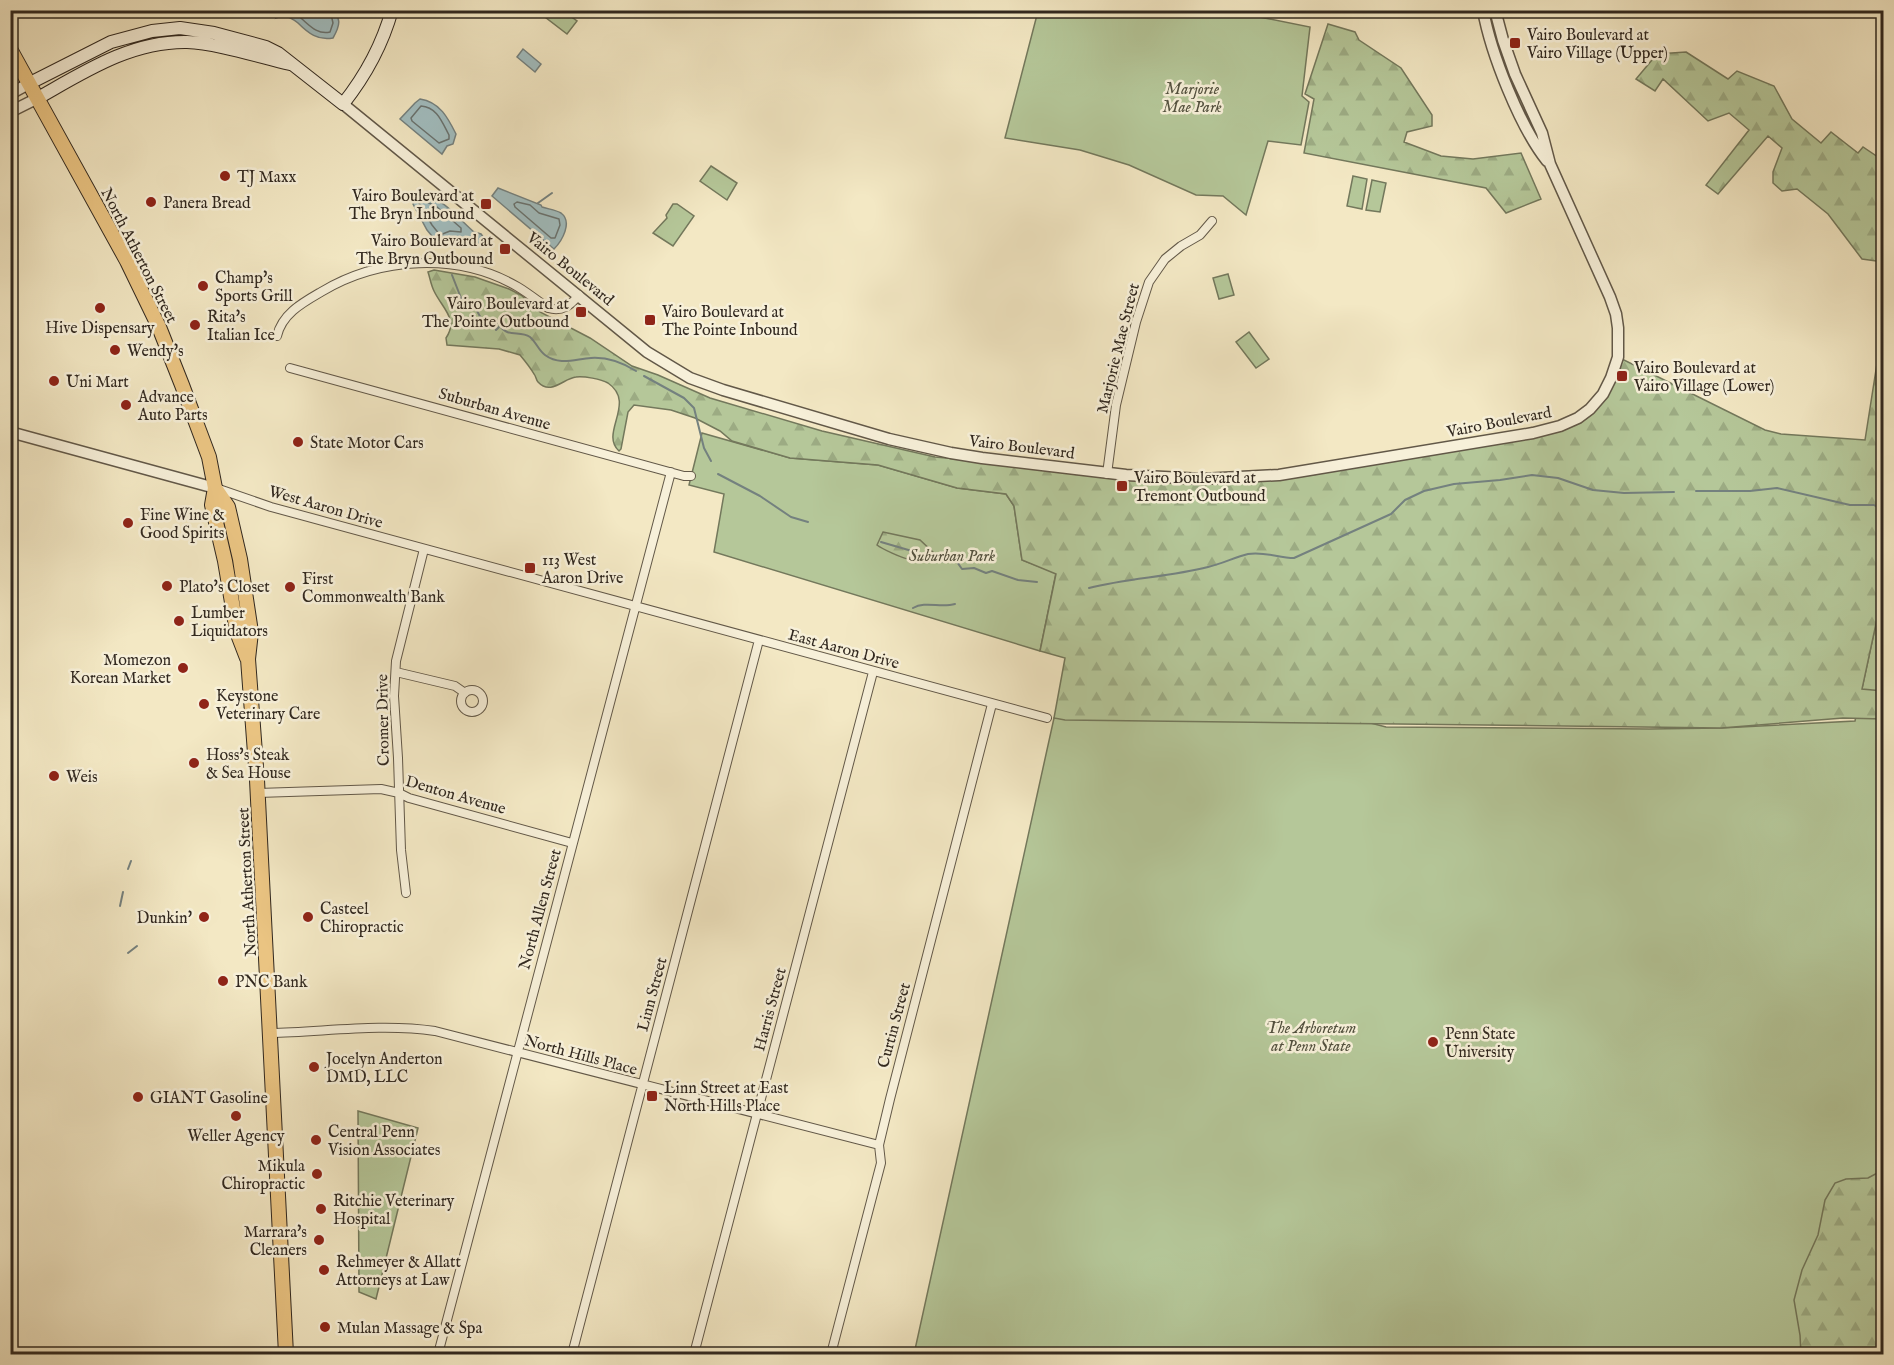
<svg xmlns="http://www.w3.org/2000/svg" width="1894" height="1365" font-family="'IM FELL English',serif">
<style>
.green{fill:#b5c799;stroke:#73785c;stroke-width:1.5}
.forest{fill:url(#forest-firs);stroke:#73785c;stroke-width:1.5}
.water{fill:#a1bdbf;stroke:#74817f;stroke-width:1.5}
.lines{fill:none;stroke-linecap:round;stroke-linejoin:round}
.shore{stroke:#69726f;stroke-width:1.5}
.stream{stroke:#74817f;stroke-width:2}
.minor-casing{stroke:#625848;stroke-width:10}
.tertiary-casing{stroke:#625848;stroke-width:13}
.secondary-casing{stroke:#31281f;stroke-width:14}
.primary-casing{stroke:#31281f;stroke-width:16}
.minor{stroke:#f7f0d9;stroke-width:8}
.tertiary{stroke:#f7f0d9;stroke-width:10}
.secondary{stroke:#f7f0d9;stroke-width:12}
.primary{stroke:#eac482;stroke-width:14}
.poi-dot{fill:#8f2418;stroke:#f7f0d9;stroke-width:2}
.labels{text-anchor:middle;stroke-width:5;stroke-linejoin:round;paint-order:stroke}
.poi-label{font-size:16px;fill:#31281f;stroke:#f7f0d9;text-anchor:start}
.park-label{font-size:16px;font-style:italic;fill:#52503e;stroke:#f7f0d9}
.street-label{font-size:16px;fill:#31281f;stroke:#f7f0d9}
</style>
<defs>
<pattern id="forest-firs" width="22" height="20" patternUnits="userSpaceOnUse" patternTransform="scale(1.5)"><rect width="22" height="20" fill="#b5c799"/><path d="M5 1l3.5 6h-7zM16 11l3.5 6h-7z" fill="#9cab83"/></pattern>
</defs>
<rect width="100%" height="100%" fill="#f3e8c4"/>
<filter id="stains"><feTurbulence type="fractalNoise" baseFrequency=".00333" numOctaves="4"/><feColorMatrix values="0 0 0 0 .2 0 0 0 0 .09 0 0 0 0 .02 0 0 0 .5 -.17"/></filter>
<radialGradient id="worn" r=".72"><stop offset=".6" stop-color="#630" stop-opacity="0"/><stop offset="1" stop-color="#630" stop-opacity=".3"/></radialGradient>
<!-- green -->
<path class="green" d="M550 10 563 11 577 21 567 34 545 17Z
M1038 11H1229L1310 27 1302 96 1309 102 1301 145 1268 141 1246 215 1223 196 1196 195 1129 165 1080 150 1005 138Z
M711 166 737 183 727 200 700 181Z
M1353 176 1367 179 1362 209 1347 206Z
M1372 180 1386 183 1380 212 1366 210Z
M673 204H677L694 216 673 246 653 233 667 218 666 215Z
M1228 274 1234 295 1219 299 1213 278Z
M1249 332 1269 359 1256 368 1236 342Z
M702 433 790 458 878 465 957 488 1006 494 1014 506 1022 560 1056 573 1040 651 714 552 724 494 689 485Z
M1883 591V1354H914L1054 718 1355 719 1386 727 1649 729 1721 728 1855 721Z
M358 1111 418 1128 376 1299 359 1292Z"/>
<!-- forest -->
<path class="forest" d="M1328 24 1355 32 1359 40 1401 68 1432 115V126L1407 132 1404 142 1441 156 1473 159 1521 153 1541 199 1506 213 1486 188 1304 153 1314 99 1305 94Z
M1686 52 1728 79 1737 71 1774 86 1792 119 1821 143 1831 132 1858 153 1863 147 1878 157 1883 151V262L1862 259 1828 214 1797 189 1782 191 1773 183V172L1782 148 1768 136 1718 194 1706 185 1749 130 1729 113 1708 121 1663 79 1655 91 1636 79 1657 54Z
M434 270 475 277 509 289 521 295 540 312 590 338 632 366 658 375 710 398 822 431 935 457 1100 472 1231 478 1564 425 1589 410 1618 357 1765 430 1781 434 1865 440 1883 325V591L1862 689 1883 691V719L1843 718 1721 728 1065 720 1054 718 1065 658 1040 651 1056 574 1022 560 1014 506 1006 494 957 488 878 465 790 458 732 441 720 431 695 418 671 410 634 405 628 412 621 449 619 451C599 433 637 403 608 383 601 379 584 376 576 377 564 378 551 396 538 382 536 380 536 376 534 374 530 367 525 361 520 355L499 349 447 345 446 338C459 319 442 308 434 291 431 285 430 278 428 272Z
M883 532 920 540 936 555 933 561C924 559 917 560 908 559 902 558 882 549 877 545Z
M1883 1170V1354H1801L1800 1335 1794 1300 1802 1270 1818 1235 1825 1200 1835 1183 1846 1179 1868 1178Z"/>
<!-- water -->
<path class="water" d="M279 11H328C343 15 340 26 333 38 318 41 308 33 298 23 294 19 289 18 285 15L276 18Z
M523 49 541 64 535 72 517 57Z
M420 99C440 102 448 118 456 134L453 144 447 146 442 154 400 119 415 103Z
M498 188 541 205 542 207C548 209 556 210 561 213 573 222 562 241 554 249L492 196Z
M421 194C442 197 459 219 474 232L481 234 484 238 482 244H475L449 237 447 245 441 247 427 230 413 204 416 196Z"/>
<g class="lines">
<!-- shore -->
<path class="shore" d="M288 10C293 13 299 15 302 19 310 26 318 35 330 32L333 23 330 10
M421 106C437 107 442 122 449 135V139L439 143 412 121 411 118Z
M423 200 437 207 461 228V232L450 231 440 235 432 225 419 203Z
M517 202 530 205 539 213 559 219 560 225 555 238H551L515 207 514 204Z"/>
<!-- stream -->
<path class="stream" d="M538 203 552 193
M484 240 491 237
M452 275 461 298 472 302 482 320 488 323 497 320 496 330 500 326C508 338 520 330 530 337 536 342 539 351 545 355 560 366 575 359 591 358 606 357 623 363 636 371
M644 376 684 398 694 408 704 448 711 461
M718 474 760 496 791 517 808 522
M1696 491H1750L1777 488 1850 505H1874L1884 511
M881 542 929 556 936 561 957 562 962 569 974 568 986 573 992 571 1018 580 1037 582
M1089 588C1128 578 1169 577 1208 567 1222 564 1235 557 1248 554 1264 551 1279 558 1294 558L1391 514 1405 500 1424 491 1454 484 1500 480 1532 475 1558 478 1593 490 1624 493 1674 492
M913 608C925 601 941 608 955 604
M128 869 131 861
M120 906 123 892
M128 953 137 946"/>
<defs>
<path id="minor" d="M277 336C282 314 302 303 321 292 379 257 458 252 518 287 528 293 538 301 548 308 562 312 570 306 579 295
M290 368 684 476H691
M1107 474 1116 405 1136 322 1149 282 1165 259 1181 246 1200 235 1212 221
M216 488 271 507 1047 718
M396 672 455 686 465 693
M461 701a11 11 0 1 1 22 0a11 11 0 1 1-22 0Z
M258 793 381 789 399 793 409 798 572 843
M406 893 401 850 398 758 394 696 396 661 424 549
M270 1033C324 1032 381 1023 435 1031L879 1145
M438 1354 671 472
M572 1354 759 640
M694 1354 873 672
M831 1354 881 1163 879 1145 890 1099 992 704"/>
<path id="tertiary" d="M1483 10C1491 54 1520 127 1547 161
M10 94 30 83
M343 104 647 352 690 378 723 390 889 439 951 453 982 458 1126 475 1202 479 1279 475 1533 433 1560 426 1578 418 1590 409 1603 394 1611 378 1618 357V328L1616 314 1610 297 1550 164 1542 133 1515 74 1503 40 1495 10
M10 112 38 98
M10 432 215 488"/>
<path id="secondary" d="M30 83 111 42 152 31 180 28 214 33 266 47 278 53 343 104C366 75 382 46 392 10
M38 98C84 72 131 41 187 42 216 43 260 57 290 64"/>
<path id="primary" d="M10 49 127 261 159 327 182 385 209 457 215 488 212 505 225 561 237 632 247 658
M215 488 228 507 240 559 251 632 248 659 257 780 286 1354"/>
</defs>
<!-- minor casing -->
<use href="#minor" class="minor-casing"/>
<!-- tertiary casing -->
<use href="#tertiary" class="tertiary-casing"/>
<!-- secondary casing -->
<use href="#secondary" class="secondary-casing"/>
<!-- primary casing -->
<use href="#primary" class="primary-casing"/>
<!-- minor -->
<use href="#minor" class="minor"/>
<!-- tertiary -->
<use href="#tertiary" class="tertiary"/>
<!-- secondary -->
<use href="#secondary" class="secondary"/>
<!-- primary -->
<use href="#primary" class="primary"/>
</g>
<!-- markers -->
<g class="poi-dot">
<rect x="1509" y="37" width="12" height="12" rx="3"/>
<circle cx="225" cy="176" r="6"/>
<circle cx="151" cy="202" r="6"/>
<rect x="480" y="198" width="12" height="12" rx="3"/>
<rect x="499" y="243" width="12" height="12" rx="3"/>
<circle cx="203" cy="286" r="6"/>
<circle cx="100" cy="308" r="6"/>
<rect x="575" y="306" width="12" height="12" rx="3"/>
<rect x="644" y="314" width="12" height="12" rx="3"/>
<circle cx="195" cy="325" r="6"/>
<circle cx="115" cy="350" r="6"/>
<rect x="1616" y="370" width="12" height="12" rx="3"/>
<circle cx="54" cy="381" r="6"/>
<circle cx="126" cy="405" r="6"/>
<circle cx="298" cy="442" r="6"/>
<rect x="1116" y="480" width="12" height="12" rx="3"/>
<circle cx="128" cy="523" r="6"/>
<rect x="524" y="562" width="12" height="12" rx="3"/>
<circle cx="167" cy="586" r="6"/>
<circle cx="290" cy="587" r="6"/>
<circle cx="179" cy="621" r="6"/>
<circle cx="183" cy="668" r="6"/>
<circle cx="204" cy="704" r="6"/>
<circle cx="194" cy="763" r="6"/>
<circle cx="54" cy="776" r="6"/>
<circle cx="204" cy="917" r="6"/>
<circle cx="308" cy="917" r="6"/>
<circle cx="223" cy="981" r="6"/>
<circle cx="1433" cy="1042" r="6"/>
<circle cx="314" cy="1067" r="6"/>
<rect x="646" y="1090" width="12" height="12" rx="3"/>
<circle cx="138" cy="1097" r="6"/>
<circle cx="236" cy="1116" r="6"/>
<circle cx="316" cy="1140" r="6"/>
<circle cx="317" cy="1174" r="6"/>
<circle cx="321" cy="1209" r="6"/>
<circle cx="319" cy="1240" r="6"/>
<circle cx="324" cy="1270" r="6"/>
<circle cx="325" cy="1327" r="6"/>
</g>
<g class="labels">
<!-- poi labels -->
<g class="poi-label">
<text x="1527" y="40">Vairo Boulevard at<tspan x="1527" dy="18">Vairo Village (Upper)</tspan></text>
<text x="237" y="182">TJ Maxx</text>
<text x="474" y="201" text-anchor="end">Vairo Boulevard at<tspan x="474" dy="18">The Bryn Inbound</tspan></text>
<text x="163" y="208">Panera Bread</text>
<text x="493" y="246" text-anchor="end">Vairo Boulevard at<tspan x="493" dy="18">The Bryn Outbound</tspan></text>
<text x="215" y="283">Champ's<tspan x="215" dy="18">Sports Grill</tspan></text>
<text x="569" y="309" text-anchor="end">Vairo Boulevard at<tspan x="569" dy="18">The Pointe Outbound</tspan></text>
<text x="662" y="317">Vairo Boulevard at<tspan x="662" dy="18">The Pointe Inbound</tspan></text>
<text x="207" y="322">Rita's<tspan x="207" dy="18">Italian Ice</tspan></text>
<text x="100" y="333" text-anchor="middle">Hive Dispensary</text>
<text x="127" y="356">Wendy's</text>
<text x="1634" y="373">Vairo Boulevard at<tspan x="1634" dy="18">Vairo Village (Lower)</tspan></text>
<text x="66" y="387">Uni Mart</text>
<text x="138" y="402">Advance<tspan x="138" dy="18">Auto Parts</tspan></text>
<text x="310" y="448">State Motor Cars</text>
<text x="1134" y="483">Vairo Boulevard at<tspan x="1134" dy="18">Tremont Outbound</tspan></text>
<text x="140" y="520">Fine Wine &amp;<tspan x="140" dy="18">Good Spirits</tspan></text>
<text x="542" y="565">113 West<tspan x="542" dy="18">Aaron Drive</tspan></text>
<text x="302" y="584">First<tspan x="302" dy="18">Commonwealth Bank</tspan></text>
<text x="179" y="592">Plato's Closet</text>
<text x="191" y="618">Lumber<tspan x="191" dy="18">Liquidators</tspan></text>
<text x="171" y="665" text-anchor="end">Momezon<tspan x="171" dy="18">Korean Market</tspan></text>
<text x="216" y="701">Keystone<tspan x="216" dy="18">Veterinary Care</tspan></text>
<text x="206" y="760">Hoss's Steak<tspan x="206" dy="18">&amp; Sea House</tspan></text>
<text x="66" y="782">Weis</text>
<text x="320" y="914">Casteel<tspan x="320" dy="18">Chiropractic</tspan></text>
<text x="192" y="923" text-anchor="end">Dunkin'</text>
<text x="235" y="987">PNC Bank</text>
<text x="1445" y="1039">Penn State<tspan x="1445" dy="18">University</tspan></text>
<text x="326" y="1064">Jocelyn Anderton<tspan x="326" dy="18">DMD, LLC</tspan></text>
<text x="664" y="1093">Linn Street at East<tspan x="664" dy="18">North Hills Place</tspan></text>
<text x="150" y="1103">GIANT Gasoline</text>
<text x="328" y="1137">Central Penn<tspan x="328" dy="18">Vision Associates</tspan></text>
<text x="236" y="1141" text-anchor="middle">Weller Agency</text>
<text x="305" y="1171" text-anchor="end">Mikula<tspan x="305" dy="18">Chiropractic</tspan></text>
<text x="333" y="1206">Ritchie Veterinary<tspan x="333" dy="18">Hospital</tspan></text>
<text x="307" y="1237" text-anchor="end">Marrara's<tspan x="307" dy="18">Cleaners</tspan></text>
<text x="336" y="1267">Rehmeyer &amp; Allatt<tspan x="336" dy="18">Attorneys at Law</tspan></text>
<text x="337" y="1333">Mulan Massage &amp; Spa</text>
</g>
<!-- park labels -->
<g class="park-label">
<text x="1192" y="94">Marjorie<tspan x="1192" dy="18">Mae Park</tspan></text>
<text x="952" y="561">Suburban Park</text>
<text x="1311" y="1033">The Arboretum<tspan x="1311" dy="18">at Penn State</tspan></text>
</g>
<!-- street labels -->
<g class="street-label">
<text transform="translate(140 255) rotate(63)" y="6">North Atherton Street</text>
<text transform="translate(571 268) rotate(39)" y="6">Vairo Boulevard</text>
<text transform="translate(1117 348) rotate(-76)" y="6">Marjorie Mae Street</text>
<text transform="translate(495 408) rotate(16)" y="6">Suburban Avenue</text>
<text transform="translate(1499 421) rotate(-11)" y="6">Vairo Boulevard</text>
<text transform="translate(1022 446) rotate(7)" y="6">Vairo Boulevard</text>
<text transform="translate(326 506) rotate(16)" y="6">West Aaron Drive</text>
<text transform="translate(844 648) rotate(15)" y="6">East Aaron Drive</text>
<text transform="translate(382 720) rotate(-91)" y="6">Cromer Drive</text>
<text transform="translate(456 794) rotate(16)" y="6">Denton Avenue</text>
<text transform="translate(246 882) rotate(-93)" y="6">North Atherton Street</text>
<text transform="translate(539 909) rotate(-75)" y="6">North Allen Street</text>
<text transform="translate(651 994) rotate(-75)" y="6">Linn Street</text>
<text transform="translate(769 1009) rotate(-75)" y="6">Harris Street</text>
<text transform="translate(893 1025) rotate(-75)" y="6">Curtin Street</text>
<text transform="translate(581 1054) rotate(15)" y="6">North Hills Place</text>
</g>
</g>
<!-- margin -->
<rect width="1894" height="1365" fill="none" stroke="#f3e8c4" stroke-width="36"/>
<rect x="12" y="12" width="1870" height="1341" fill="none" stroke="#31281f" stroke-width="3"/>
<rect x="18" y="18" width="1858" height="1329" fill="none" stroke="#31281f" stroke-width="1.5"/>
<rect width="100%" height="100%" filter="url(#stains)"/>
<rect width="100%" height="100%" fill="url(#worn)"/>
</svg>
